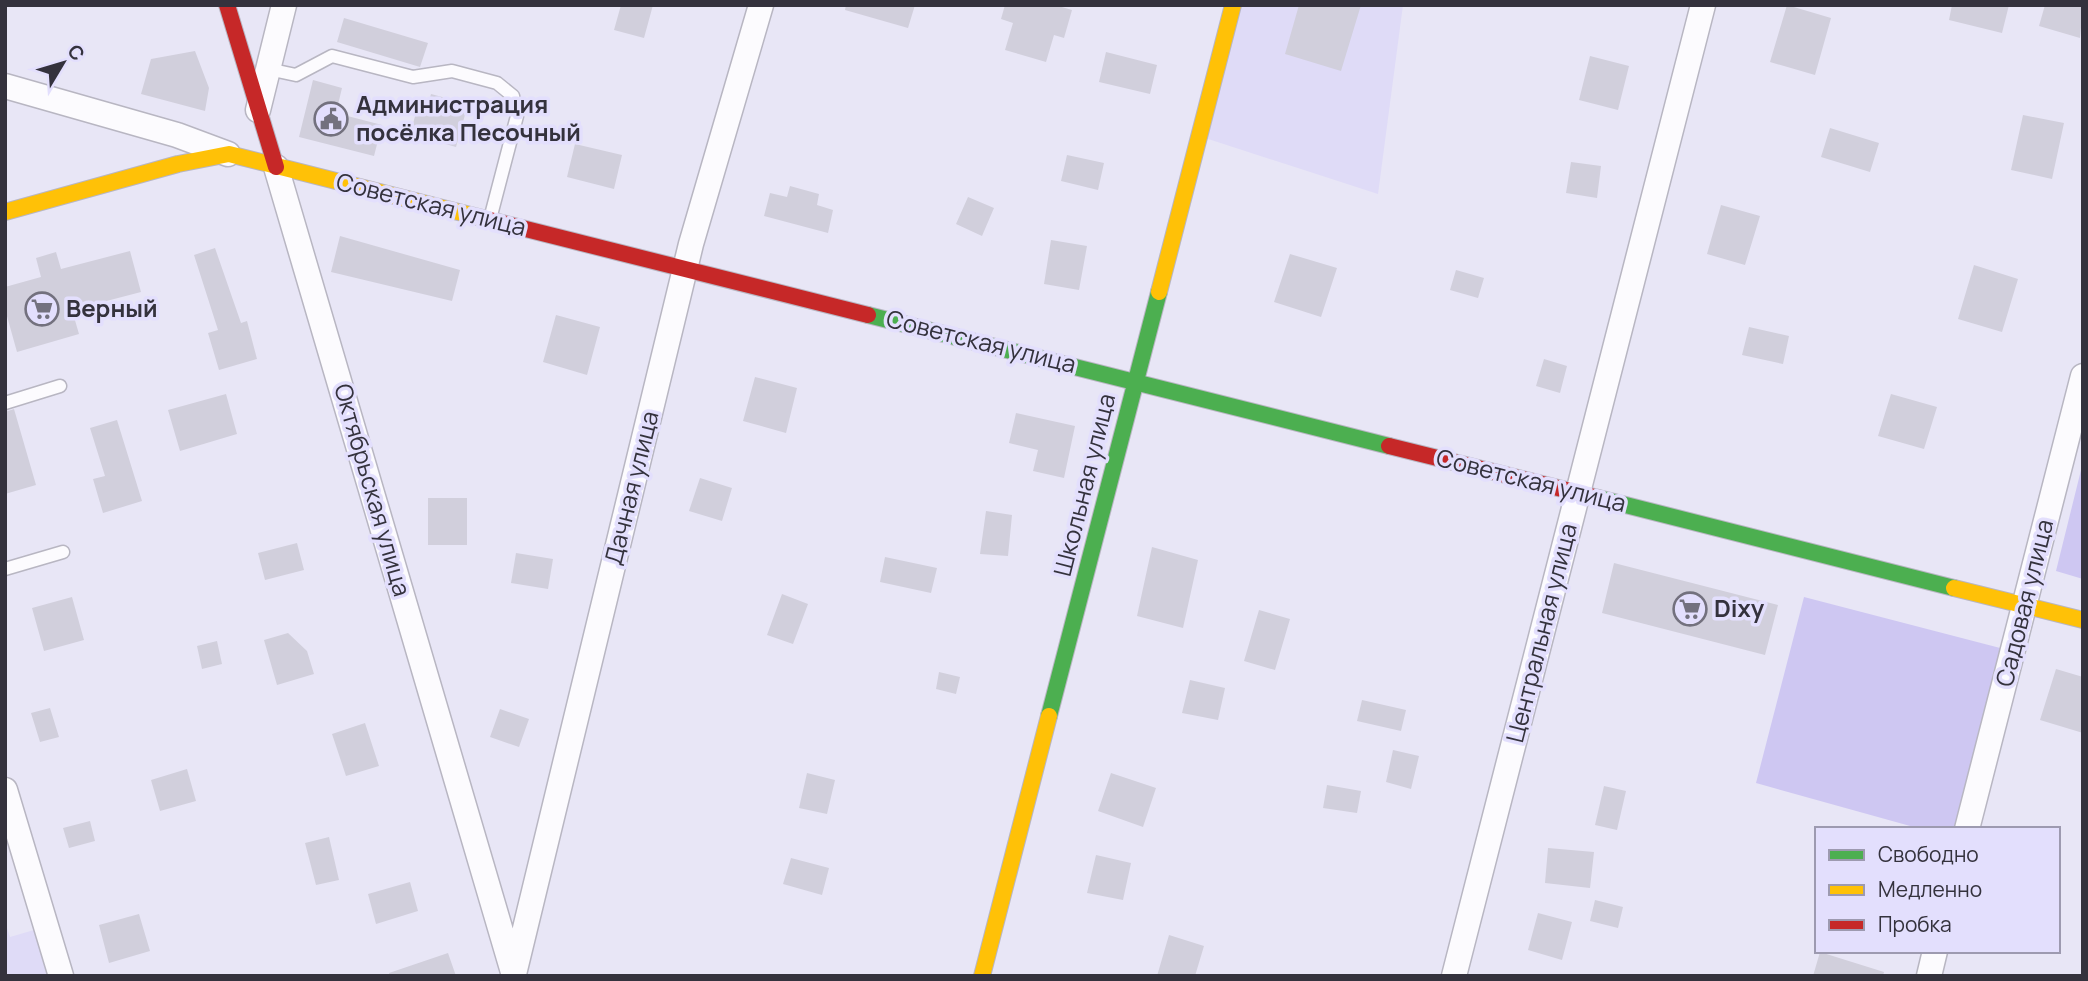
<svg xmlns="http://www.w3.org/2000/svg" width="2088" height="981" font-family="Manrope,sans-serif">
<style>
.built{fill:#dfdbf7}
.green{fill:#cec7f2}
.building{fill:#d1cfdc}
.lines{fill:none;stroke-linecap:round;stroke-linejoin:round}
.lane-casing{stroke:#b8b6c2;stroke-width:15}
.street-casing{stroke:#b8b6c2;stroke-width:27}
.fast-casing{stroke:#b8b6c2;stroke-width:18}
.slow-casing{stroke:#b8b6c2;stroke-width:18}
.jam-casing{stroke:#b8b6c2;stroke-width:18}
.lane{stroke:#fcfbfe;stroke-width:12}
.street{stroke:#fcfbfe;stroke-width:24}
.fast{stroke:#4caf50;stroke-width:16}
.slow{stroke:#ffc107;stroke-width:16}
.jam{stroke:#c62828;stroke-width:16}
.labels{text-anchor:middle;stroke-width:7;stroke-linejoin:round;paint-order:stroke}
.poi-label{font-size:24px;font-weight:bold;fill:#34323d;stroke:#e3dffd;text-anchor:start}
.street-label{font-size:24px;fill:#34323d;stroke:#e3dffd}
</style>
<rect width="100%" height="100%" fill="#e8e6f6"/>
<!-- built -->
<path class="built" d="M1233 5H1403L1378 194 1199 136Z
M5 922 10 937 34 930 47 976H5Z"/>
<!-- green -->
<path class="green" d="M2083 462V579L2056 571Z
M1804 597 2004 649 1955 829H1921L1756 783Z"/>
<!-- building -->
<path class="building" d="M621 5H653L644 38 614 30Z
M846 5H915L908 28 845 10Z
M1005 5H1055L1072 10 1064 38 1054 35 1046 62 1005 50 1013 23 1001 19Z
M1299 5H1361L1341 71 1285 54Z
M1787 5 1831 18 1815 75 1770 62Z
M1952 5H2009L2002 33 1949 20Z
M2045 5H2083L2080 38 2039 26Z
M344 18 428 43 420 67 337 42Z
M195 51 209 88 205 111 141 94 151 59Z
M1106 52 1157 65 1150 94 1099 82Z
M1590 56 1629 66 1618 110 1579 100Z
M313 80 342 88 336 113 382 125 374 156 299 137Z
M431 94 468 104 456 147 410 134 416 113 425 116Z
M2023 115 2064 123 2052 179 2011 170Z
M1830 128 1879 143 1870 172 1821 157Z
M575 144 622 155 614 189 567 177Z
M1067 155 1104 163 1098 190 1061 181Z
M1571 162 1601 166 1597 198 1566 193Z
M790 186 819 194 817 205 833 210 828 233 764 216 770 193 787 197Z
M968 197 994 208 982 236 956 224Z
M1721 205 1760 216 1745 265 1707 254Z
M340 236 460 270 452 301 331 272Z
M1051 240 1087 246 1079 290 1044 284Z
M215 248 241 323 247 321 257 359 219 370 208 333 218 330 194 255Z
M130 251 141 292 72 310 79 334 17 352 5 309V287L41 277 36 258 56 252 61 269Z
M1290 254 1337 268 1321 317 1274 302Z
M1974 265 2018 279 2002 332 1958 319Z
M1456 270 1484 278 1478 298 1450 290Z
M556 315 600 327 587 375 543 362Z
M1749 327 1789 336 1783 364 1742 355Z
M1544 359 1567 366 1560 393 1536 386Z
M755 377 797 388 786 433 743 421Z
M226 394 237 434 180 451 168 410Z
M1891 394 1937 407 1924 449 1878 436Z
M14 409 36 485 5 494V412Z
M1016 413 1075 426 1064 478 1033 471 1038 450 1009 443Z
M117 420 142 501 103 513 93 479 105 476 90 428Z
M700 478 732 488 722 521 689 511Z
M428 498H467V545H428Z
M986 511 1012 515 1008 556 980 554Z
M297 543 304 570 265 580 258 553Z
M1152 547 1198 560 1183 628 1137 616Z
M516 553 553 559 548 589 511 583Z
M885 557 937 568 931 593 880 582Z
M1614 563 1778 605 1765 655 1602 613Z
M782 594 808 604 793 644 767 635Z
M72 597 84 640 44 651 32 608Z
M1259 610 1290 619 1275 670 1244 661Z
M288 633 307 651 314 674 277 685 264 640Z
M217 641 222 664 202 669 197 646Z
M2056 669 2083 677V733L2040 720Z
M939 672 960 677 956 694 936 689Z
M1190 680 1225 688 1218 720 1182 713Z
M1362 700 1406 710 1401 731 1357 721Z
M50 708 59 737 40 742 31 713Z
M500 709 529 719 519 747 490 737Z
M365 723 379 766 346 776 332 734Z
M1393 750 1419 756 1411 789 1386 782Z
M187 769 196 801 160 811 151 780Z
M807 773 835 780 827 814 799 808Z
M1111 773 1156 788 1143 827 1098 811Z
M1327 785 1361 791 1357 813 1323 808Z
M1604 786 1626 791 1617 830 1595 825Z
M90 821 95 841 69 848 63 828Z
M329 837 339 880 316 885 305 843Z
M1548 848 1594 852 1590 888 1545 883Z
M1096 855 1131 863 1123 900 1087 893Z
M791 858 829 868 822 895 783 884Z
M410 882 418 911 376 924 368 894Z
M1595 900 1623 907 1618 928 1590 921Z
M1538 913 1572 922 1562 960 1528 950Z
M139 914 150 951 109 963 99 925Z
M1169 935 1204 946 1195 976H1157Z
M1820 952 1884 972 1883 976H1813Z
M448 953 456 976H390L389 973Z"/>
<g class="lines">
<defs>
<path id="lane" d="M268 69 296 75 332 56 413 77 452 71 497 83 513 96 517 116 490 219
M5 403 60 386
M5 569 63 552"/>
<path id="street" d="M5 86 177 135 228 154
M258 110 284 5
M276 167 513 972
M5 790 61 976
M1967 829 2083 376
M514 974 691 244 761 5
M1454 976 1703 5
M1929 976 1935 951"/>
<path id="fast" d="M868 315 1389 446
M1598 498 1954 588
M1049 716 1159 292"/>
<path id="slow" d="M5 212 178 164 229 154 482 218
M1159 292 1233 5
M1954 588 2083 620
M982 976 1049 716"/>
<path id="jam" d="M227 5 276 167
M482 218 868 315
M1389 446 1598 498"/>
</defs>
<!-- lane casing -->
<use href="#lane" class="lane-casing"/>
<!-- street casing -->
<use href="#street" class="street-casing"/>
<!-- fast casing -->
<use href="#fast" class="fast-casing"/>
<!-- slow casing -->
<use href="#slow" class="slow-casing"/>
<!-- jam casing -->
<use href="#jam" class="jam-casing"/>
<!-- lane -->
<use href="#lane" class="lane"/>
<!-- street -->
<use href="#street" class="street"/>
<!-- fast -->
<use href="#fast" class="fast"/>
<!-- slow -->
<use href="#slow" class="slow"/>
<!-- jam -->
<use href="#jam" class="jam"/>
</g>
<!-- icons -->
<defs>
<symbol id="civic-ring" viewBox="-11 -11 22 22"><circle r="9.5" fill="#e3dffd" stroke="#73717e" stroke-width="1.5"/><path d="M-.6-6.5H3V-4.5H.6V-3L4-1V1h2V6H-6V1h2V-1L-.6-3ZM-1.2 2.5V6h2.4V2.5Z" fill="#73717e"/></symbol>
<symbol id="supermarket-ring" viewBox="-11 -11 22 22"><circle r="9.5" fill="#e3dffd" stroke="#73717e" stroke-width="1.5"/><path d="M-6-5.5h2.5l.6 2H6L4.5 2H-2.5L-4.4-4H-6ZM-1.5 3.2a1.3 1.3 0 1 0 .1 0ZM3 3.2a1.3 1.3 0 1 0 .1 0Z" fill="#73717e"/></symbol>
</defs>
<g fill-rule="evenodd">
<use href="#civic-ring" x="312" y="100" width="38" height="38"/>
<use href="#supermarket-ring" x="23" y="290" width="38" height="38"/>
<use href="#supermarket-ring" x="1671" y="590" width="38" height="38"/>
</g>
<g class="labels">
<!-- poi labels -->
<g class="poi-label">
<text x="356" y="113">Администрация<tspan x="356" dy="28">посёлка Песочный</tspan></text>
<text x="66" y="317">Верный</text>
<text x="1714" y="617">Dixy</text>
</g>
<!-- street labels -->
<g class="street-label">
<text transform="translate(431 205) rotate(14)" y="8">Советская улица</text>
<text transform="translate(981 342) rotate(14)" y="8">Советская улица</text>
<text transform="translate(1531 481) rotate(14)" y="8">Советская улица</text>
<text transform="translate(1085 485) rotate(-76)" y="8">Школьная улица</text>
<text transform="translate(632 488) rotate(-76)" y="8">Дачная улица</text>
<text transform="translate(372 490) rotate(74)" y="8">Октябрьская улица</text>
<text transform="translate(2025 603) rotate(-76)" y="8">Садовая улица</text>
<text transform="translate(1542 633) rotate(-76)" y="8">Центральная улица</text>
</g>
</g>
<!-- border -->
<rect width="2088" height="981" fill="none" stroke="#34323d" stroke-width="14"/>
<!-- legend -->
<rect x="1815" y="827" width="245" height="126" fill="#e3dffd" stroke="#9d9ab0" stroke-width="2"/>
<rect x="1829" y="850" width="35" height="10" fill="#4caf50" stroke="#9d9ab0" stroke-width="2"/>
<text x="1878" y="862" font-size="21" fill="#34323d">Свободно</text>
<rect x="1829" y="885" width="35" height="10" fill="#ffc107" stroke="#9d9ab0" stroke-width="2"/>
<text x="1878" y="897" font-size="21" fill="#34323d">Медленно</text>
<rect x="1829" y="920" width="35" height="10" fill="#c62828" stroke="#9d9ab0" stroke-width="2"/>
<text x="1878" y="932" font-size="21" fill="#34323d">Пробка</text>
<!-- north arrow -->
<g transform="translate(63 63) rotate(52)" stroke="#e3dffd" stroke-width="5" paint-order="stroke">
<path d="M0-5L12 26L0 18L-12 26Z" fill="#34323d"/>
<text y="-10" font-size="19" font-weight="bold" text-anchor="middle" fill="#34323d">С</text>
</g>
</svg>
